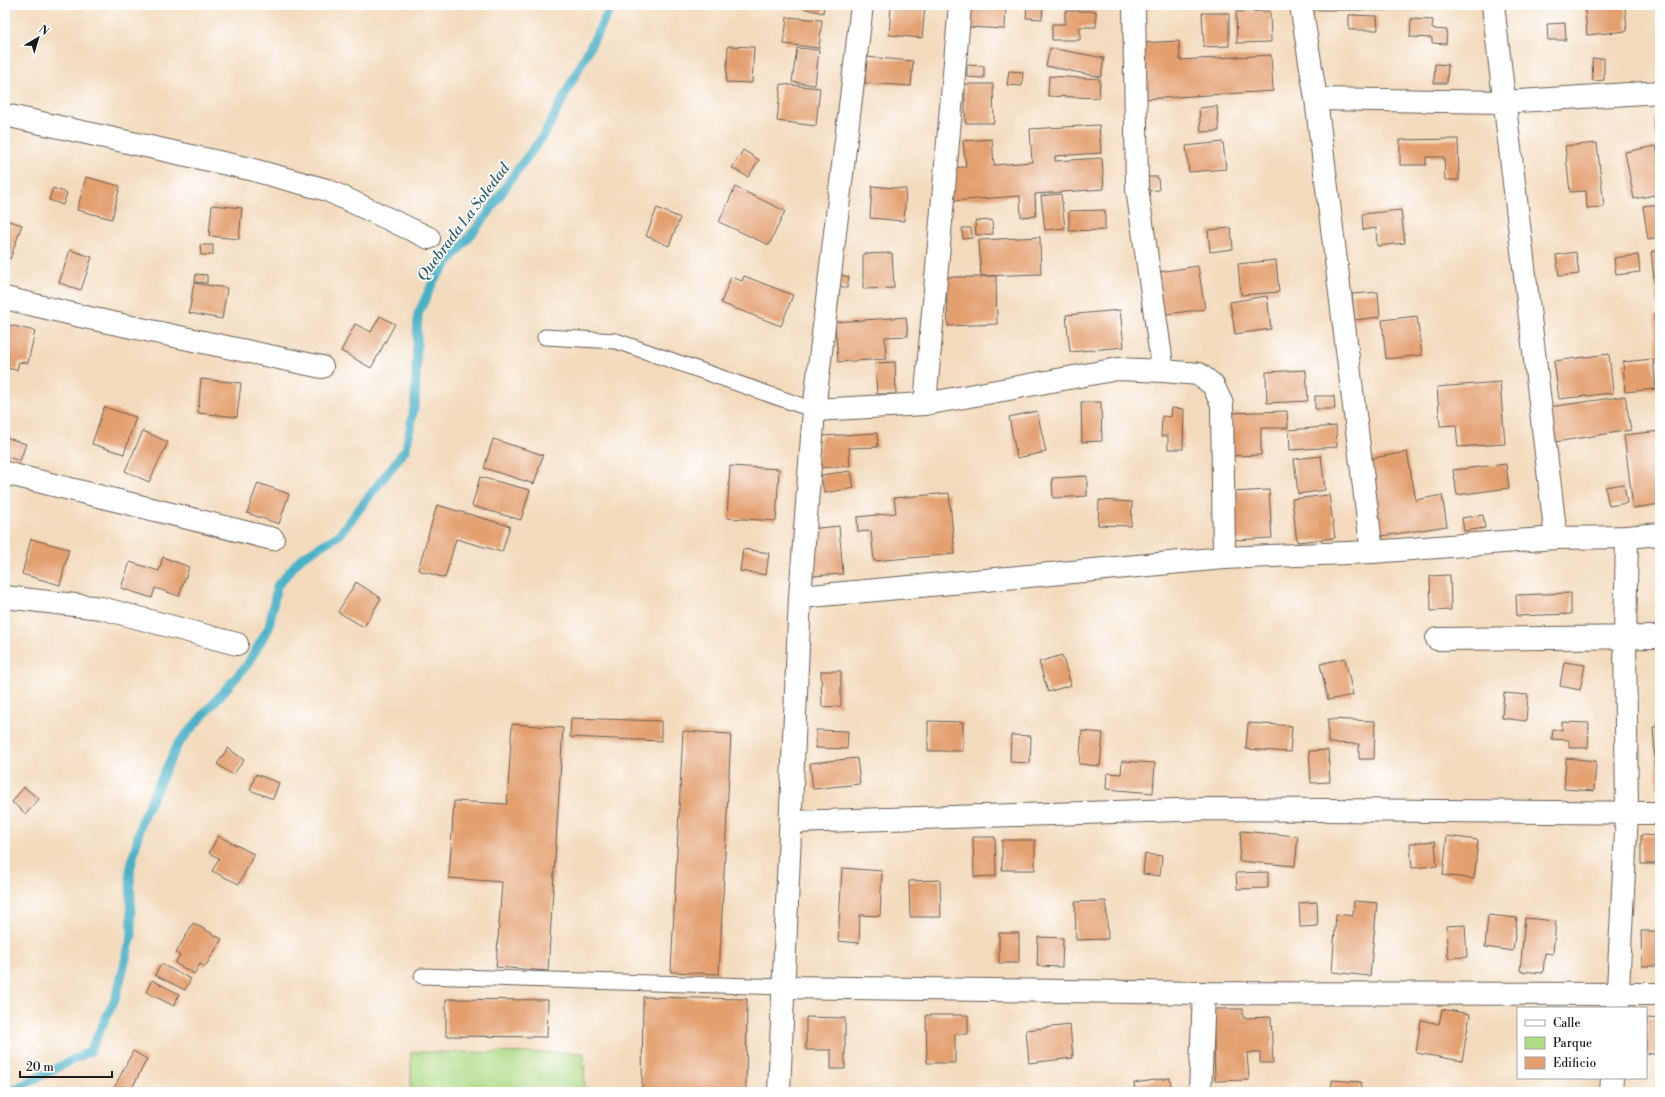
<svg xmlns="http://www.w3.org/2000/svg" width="1665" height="1097" font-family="'Libre Bodoni',serif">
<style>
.green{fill:#afda86;stroke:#667b51}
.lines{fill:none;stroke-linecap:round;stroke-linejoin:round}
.stream{stroke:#48b1c7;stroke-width:9}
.building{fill:#e39f6e}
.service-casing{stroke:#675e54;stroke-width:17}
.minor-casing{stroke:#675e54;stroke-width:24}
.tertiary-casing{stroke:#675e54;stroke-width:24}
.service{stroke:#fff;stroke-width:15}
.minor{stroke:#fff;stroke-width:22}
.tertiary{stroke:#fff;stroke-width:22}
.labels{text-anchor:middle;stroke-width:3.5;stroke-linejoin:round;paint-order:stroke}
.water-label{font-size:15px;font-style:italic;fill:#305f69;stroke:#fff}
</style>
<rect width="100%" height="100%" fill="#fff"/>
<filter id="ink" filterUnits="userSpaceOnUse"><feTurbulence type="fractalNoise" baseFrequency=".025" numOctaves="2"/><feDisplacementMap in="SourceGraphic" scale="8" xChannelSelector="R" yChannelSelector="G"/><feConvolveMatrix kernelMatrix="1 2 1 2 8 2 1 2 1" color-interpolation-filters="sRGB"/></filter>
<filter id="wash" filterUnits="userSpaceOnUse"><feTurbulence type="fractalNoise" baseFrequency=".012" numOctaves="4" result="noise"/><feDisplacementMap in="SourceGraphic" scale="16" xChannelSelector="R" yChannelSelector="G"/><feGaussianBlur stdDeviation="0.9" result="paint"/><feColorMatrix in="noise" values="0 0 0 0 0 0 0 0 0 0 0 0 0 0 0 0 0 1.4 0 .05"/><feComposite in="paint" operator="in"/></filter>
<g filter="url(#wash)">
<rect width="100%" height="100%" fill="#f3dabc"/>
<!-- green -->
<path class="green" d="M411 1052 584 1053 585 1092H411Z"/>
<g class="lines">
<!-- stream -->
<path class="stream" d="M9 1092 90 1051 116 997 132 935 130 871 142 819 178 744 247 665 269 627 277 586 301 558 339 535 406 449 415 403 418 314 434 280 487 215 515 173 544 135 612 5"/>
</g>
<g id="blocks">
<!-- building -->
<path class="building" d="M790 5H824L823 13Z
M876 5H925L922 38 889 35 891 8Z
M968 5H1006L1005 29 967 27Z
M1027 5 1043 6 1042 19 1026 18Z
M1309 5H1387V10H1309Z
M1625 6 1627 31 1587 35 1585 9Z
M1065 11H1096V27H1080V40H1052V24H1065Z
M1270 11 1271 42 1237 43 1236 12Z
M1202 13H1229V46L1204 47Z
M1349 15 1377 16 1378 30H1349Z
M787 17 822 20 819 48 784 44Z
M1411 19 1433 20 1432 29 1447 30 1446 44 1432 43V38L1410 37Z
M1565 23 1566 40H1548L1547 24Z
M1179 41 1180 60 1271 55 1273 91 1143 99 1141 43Z
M728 46 754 47 752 83 726 82Z
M797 48 819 50 815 85 792 82Z
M1050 48 1104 58 1101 77 1046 66Z
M866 57 913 61 911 86 865 83Z
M1604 58V80L1593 81 1592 59Z
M1435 64 1448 65 1447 83H1434Z
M967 65 984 66V78L967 77Z
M1009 71 1023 72 1022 86 1007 85Z
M1049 76 1100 79 1099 98 1048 96Z
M781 84 820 88 816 126 777 121Z
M965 84H993L994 123H965Z
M1217 106 1219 131 1201 132 1199 108Z
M1660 118V133H1655L1654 119Z
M1099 125 1101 153 1055 156V161L1102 158 1104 189 1035 194 1036 216 1021 217 1020 196 950 201 947 168 966 167 963 141 992 139 994 165 1032 162 1030 129Z
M1458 139 1459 180H1445L1444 157H1426V165H1400V140Z
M1223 142 1226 169 1189 172 1186 146Z
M1597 143 1604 207 1587 208 1586 191 1570 192 1565 146Z
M1656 146 1660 163V194L1634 199 1625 152Z
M743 150 759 160 748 177 732 168Z
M86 177 120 186 112 219 77 210Z
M1144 177H1158L1159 190 1145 191Z
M872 186 906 189 904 221 870 218Z
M735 187 785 211 769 245 719 222Z
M53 188 67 193 63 205 49 200Z
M1061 194 1065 228 1045 230 1041 196Z
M1660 204V238L1648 240 1643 206Z
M212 205 242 208 239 239 209 236Z
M657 208 680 218 669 246 646 236Z
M1105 210V230L1069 231V211Z
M1401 210 1405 243 1377 246 1376 228 1363 230 1362 214Z
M5 220 22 225 10 259 5 257Z
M992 220 993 234 976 235 975 221Z
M962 228H971L972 238 963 239Z
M1231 228 1233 249 1210 252 1208 230Z
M1040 237 1041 274 982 276H996L997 324 948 326 946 277H981L979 240Z
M200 245H213V255H201Z
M70 250 92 257 81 290 59 283Z
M1660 250V305H1657L1651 252Z
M1576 252 1579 274 1559 276 1556 255Z
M892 253 894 288 863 289V254Z
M1638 255 1640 272 1616 275 1614 258Z
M1276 260 1279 292 1241 295 1238 264Z
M1198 266 1205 309 1160 315 1153 273Z
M196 274 207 275V283L195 282Z
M838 274 849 277 847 288 836 285Z
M744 276 793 295 781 326 721 303 731 277 742 281Z
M194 283 227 288 222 319 189 313Z
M1378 292 1380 317 1355 320 1352 294Z
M1267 296 1271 329 1235 334 1230 302Z
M1120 310 1124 347 1070 352 1066 315Z
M1654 315H1660V359L1657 360Z
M380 316 395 324 371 368 341 351 355 324 371 332Z
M1417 316 1422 355 1386 359 1382 320Z
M906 317 908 336 885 337 886 359 838 362 835 322Z
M5 324 35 331 28 363 19 362 17 370 5 368Z
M1609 354 1613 393 1559 399 1554 361Z
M1653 359 1656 389 1625 392 1623 362Z
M895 362 896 394H877L875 363Z
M1306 370 1308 401 1267 403 1266 372Z
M201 379 241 383 237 417 198 413Z
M1500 382 1505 444 1458 447 1456 425 1440 426 1437 387Z
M1315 396H1334L1335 409H1315Z
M1625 396 1631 430 1555 442 1550 407Z
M1081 402H1101L1102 441 1082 442Z
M104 407 136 417 124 454 92 444Z
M1172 408 1184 409 1183 449H1168V436H1161L1162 416 1171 417Z
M1037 411 1046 452 1017 458 1009 417Z
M1287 411 1288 428H1261V455L1231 456 1229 413Z
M1336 426 1337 447 1290 450 1289 430Z
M143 431 168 442 149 482 125 471Z
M1660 431V504L1633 508 1624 435Z
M877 433 878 447 849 448 850 466 817 468 821 436Z
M5 437 26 444 20 461 5 456Z
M493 439 543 455 534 484 484 468Z
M1407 452 1416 500 1442 495 1447 526 1376 537 1362 460Z
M1321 456 1325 490 1298 494 1294 459Z
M1506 464 1509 488 1457 495 1453 470Z
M730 466 779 469 776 521 727 518Z
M851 471 854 488 824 493 821 475Z
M1087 476V496L1053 498 1052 478Z
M480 477 530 490 521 520 472 506Z
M258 483 289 494 279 524 247 513Z
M1624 484 1627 503 1609 506 1605 487Z
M1269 490 1272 538 1233 540 1231 492Z
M949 493 955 554 874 561 871 531 858 532 857 517 896 513 894 498Z
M1329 495 1335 538 1297 542 1292 499Z
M1099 500 1132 502 1131 526 1098 525Z
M437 505 510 526 502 552 456 539 445 578 418 570Z
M1483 515 1485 528 1464 531 1462 518Z
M839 526 843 574 812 576 808 529Z
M31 539 69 549 60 585 22 574Z
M743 549 769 553 766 575 740 571Z
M163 557 189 567 179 596 155 588 152 598 121 588 130 562 159 571Z
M1450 575 1451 610 1431 611 1430 576Z
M356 582 381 598 364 627 338 612Z
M1571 593V614L1517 616 1516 595Z
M1062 655 1071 685 1048 692 1039 662Z
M1345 658 1353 695 1328 700 1320 664Z
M1564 662 1585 665 1580 690 1560 686Z
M821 671H841V706L822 707Z
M1504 693 1528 695 1526 721 1502 718Z
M571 718 661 721V741L570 737Z
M1328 719 1375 721 1374 759H1359V744L1328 743Z
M928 721 963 722V751H928Z
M1562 722 1589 723 1588 748H1569V740L1552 739 1553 729 1562 730Z
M1248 723 1292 726 1290 752 1246 749Z
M512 724 563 728 548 971 496 967 502 882 449 878 454 801 507 804Z
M1660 726V788H1657L1653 727Z
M816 730 848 731 847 749 816 748Z
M683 731 731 734 719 974 671 972Z
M1082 731 1103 733 1100 766 1079 764Z
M1011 735 1031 736 1030 763 1010 762Z
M228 748 244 760 233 775 217 764Z
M1328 750 1330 782 1311 783 1309 751Z
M857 758 860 784 813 789 810 763Z
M1566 758 1596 761 1594 791 1564 789Z
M1122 761 1155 763 1153 793 1106 789 1107 773 1121 774Z
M256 774 279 783 273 799 250 790Z
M24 787 39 799 26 814 12 802Z
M1241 831 1298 836 1295 866 1239 861Z
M1641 835 1660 836V864H1641Z
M218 836 254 854 239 884 212 871 219 858 209 853Z
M1447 836 1478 840 1474 879 1443 875Z
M973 837H995L996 876 974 877Z
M1002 840H1035V870H1002Z
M1435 841 1437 866 1412 868 1410 843Z
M1145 854 1162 856 1160 876 1143 874Z
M842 868 882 871 880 916 860 915 859 943 838 941Z
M1268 872V888L1237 889 1236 873Z
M940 880 941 917H910L909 881Z
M1106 901 1108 939 1076 940 1075 902Z
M1354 901 1377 903 1370 976 1332 972 1336 914 1353 916Z
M1317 902 1318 926 1300 927 1299 903Z
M1488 915 1517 918 1513 951 1485 947Z
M1525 918 1556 921 1553 954 1545 953 1543 973 1520 971Z
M193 923 222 939 205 967 200 964 194 974 175 963 180 955 176 953Z
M1465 925 1467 957 1448 958 1446 926Z
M1641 931H1660V966H1642Z
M999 933H1019V963H999Z
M1038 937 1063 938 1062 967 1037 966Z
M161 964 191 979 185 990 155 975Z
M152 980 179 994 174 1006 146 992Z
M643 997 747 999 746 1092H642Z
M446 999 548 1000 547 1037 446 1036Z
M1213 1009H1243V1018L1271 1017 1273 1063H1260V1053H1247L1249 1080 1215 1081Z
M1442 1009 1470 1014 1462 1061 1416 1053 1421 1020 1439 1024Z
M926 1015H968V1034H955V1063H927Z
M806 1017 845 1018V1069H831V1050H806Z
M1647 1018 1660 1019V1055L1646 1053Z
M1070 1025 1073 1058 1029 1063 1026 1030Z
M133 1051 147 1059 130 1092H112Z
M1170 1078 1172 1092H1135L1134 1083Z
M1332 1080 1361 1082 1360 1092H1331Z"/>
</g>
</g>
<g filter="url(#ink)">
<use href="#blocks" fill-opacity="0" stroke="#675e54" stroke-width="1"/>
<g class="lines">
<defs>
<path id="service" d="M545 337 616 341 814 410
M422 976 782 987"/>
<path id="minor" d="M1301 5 1316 99 1372 552
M1493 5 1556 538
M1316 99 1505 102 1660 92
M5 115 250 169 327 190 429 238
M5 298 89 318 322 367
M1163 371 1199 374 1213 385 1222 404 1224 558
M925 404 960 5
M814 410 925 404 1118 369 1163 371 1137 188 1134 5
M5 473 273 539
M5 597 101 608 237 644
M800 597 814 410 862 5
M1437 639 1660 637
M791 822 1210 809 1660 813
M782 987 1204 993 1660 994
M1617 1008 1627 813 1625 637 1627 537
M1200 1092 1204 993
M1611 1092 1612 1078"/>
<path id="tertiary" d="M779 1092 800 597 1224 558 1372 552 1556 538 1627 537 1660 534"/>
</defs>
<!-- service casing -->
<use href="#service" class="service-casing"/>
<!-- minor casing -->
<use href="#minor" class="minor-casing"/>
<!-- tertiary casing -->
<use href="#tertiary" class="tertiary-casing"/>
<!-- service -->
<use href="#service" class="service"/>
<!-- minor -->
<use href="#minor" class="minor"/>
<!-- tertiary -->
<use href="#tertiary" class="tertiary"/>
</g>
</g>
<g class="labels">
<!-- water labels -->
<g class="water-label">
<text transform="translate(463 222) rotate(-53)" y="5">Quebrada La Soledad</text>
</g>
</g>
<!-- margin -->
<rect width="1665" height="1097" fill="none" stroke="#fff" stroke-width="20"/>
<!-- legend -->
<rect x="1517" y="1007" width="130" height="72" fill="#ffffff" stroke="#a4a4a4"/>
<rect x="1525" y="1020" width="20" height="6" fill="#ffffff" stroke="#a4a4a4"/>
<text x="1553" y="1027" font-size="12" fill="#1c1c1c">Calle</text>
<rect x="1525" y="1037" width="20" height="12" fill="#afda86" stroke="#a4a4a4"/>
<text x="1553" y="1047" font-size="12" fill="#1c1c1c">Parque</text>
<rect x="1525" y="1057" width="20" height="12" fill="#e39f6e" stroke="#a4a4a4"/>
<text x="1553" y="1067" font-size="12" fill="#1c1c1c">Edificio</text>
<!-- north arrow -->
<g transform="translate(38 38) rotate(38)" stroke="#ffffff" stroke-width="3" paint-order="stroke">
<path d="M0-3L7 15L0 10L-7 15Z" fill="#1c1c1c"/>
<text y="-6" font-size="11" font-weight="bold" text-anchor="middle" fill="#1c1c1c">N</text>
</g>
<!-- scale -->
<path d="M20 1071v6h92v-6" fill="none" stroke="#1c1c1c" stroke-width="2"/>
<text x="26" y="1071" font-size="12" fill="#1c1c1c" stroke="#ffffff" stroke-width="3" paint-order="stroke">20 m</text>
</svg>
